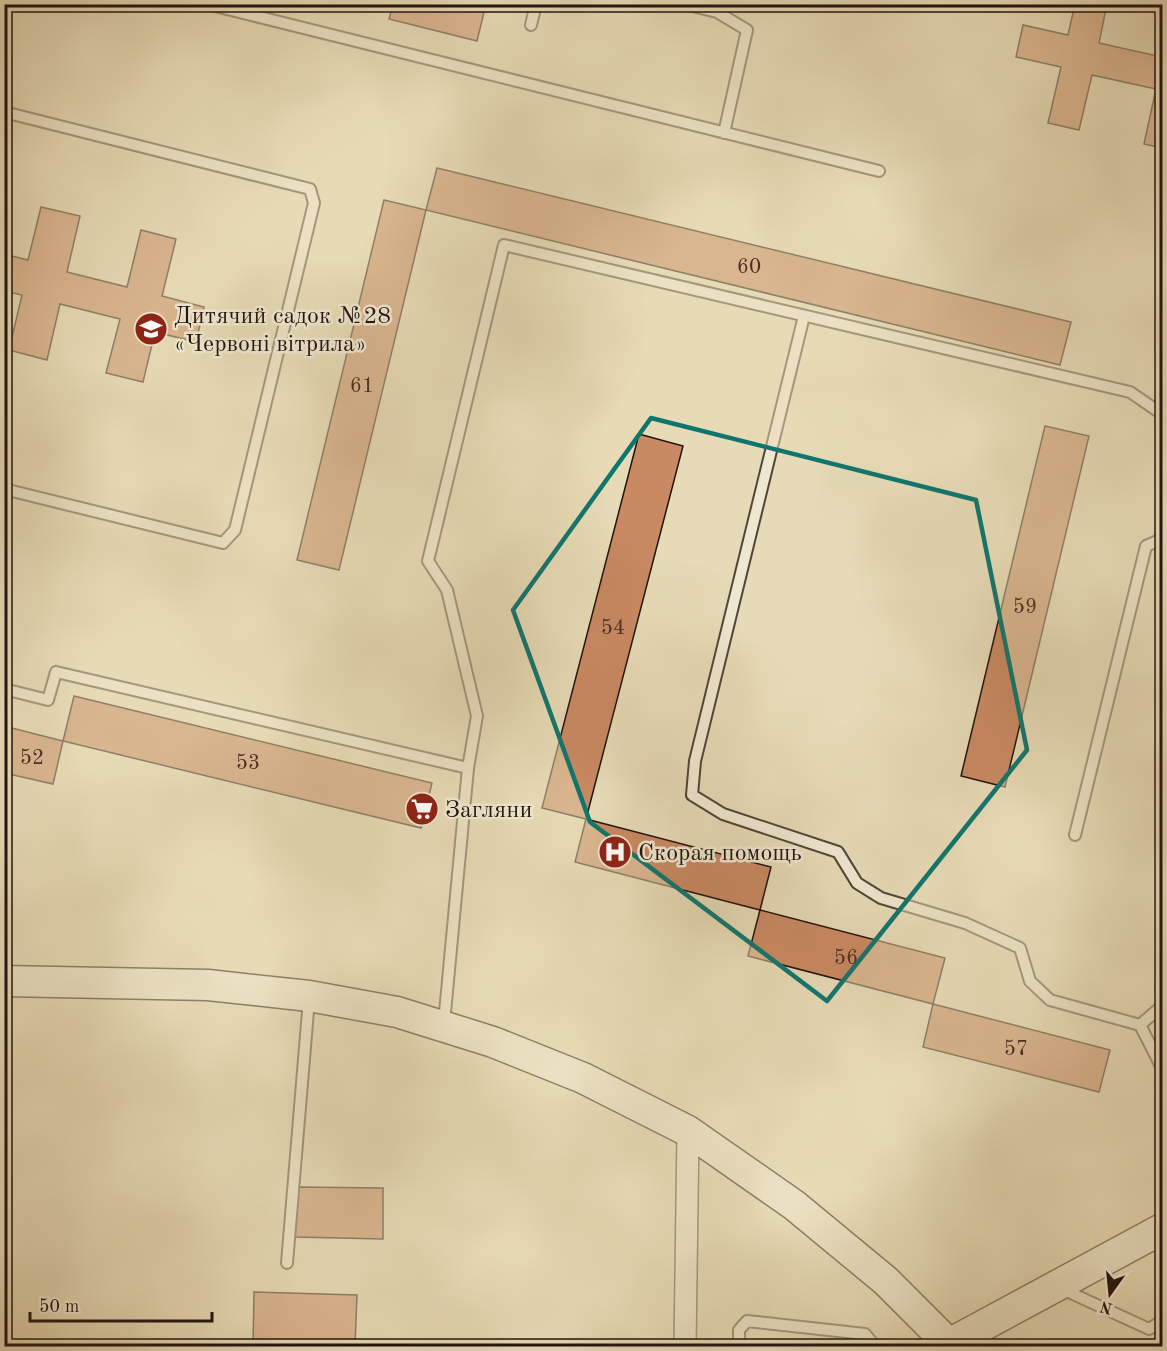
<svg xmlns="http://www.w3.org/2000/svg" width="1167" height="1351" font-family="'Old Standard TT',serif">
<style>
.building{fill:#c98962;stroke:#20130e;stroke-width:1.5}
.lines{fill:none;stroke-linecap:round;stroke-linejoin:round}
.lane-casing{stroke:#524538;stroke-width:14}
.street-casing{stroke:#524538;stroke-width:24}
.secondary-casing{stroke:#20130e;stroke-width:33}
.lane{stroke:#efe8d0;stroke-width:10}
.street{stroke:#efe8d0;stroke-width:21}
.secondary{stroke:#efe8d0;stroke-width:30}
.marked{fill:none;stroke:#0f766e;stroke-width:4.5;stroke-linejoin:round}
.labels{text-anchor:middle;stroke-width:5;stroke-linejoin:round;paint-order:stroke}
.number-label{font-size:21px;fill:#4a3023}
.poi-label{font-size:24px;fill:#20130e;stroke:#efe8d0;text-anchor:start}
</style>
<rect width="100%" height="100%" fill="#e7dbb7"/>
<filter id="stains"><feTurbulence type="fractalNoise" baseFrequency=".00333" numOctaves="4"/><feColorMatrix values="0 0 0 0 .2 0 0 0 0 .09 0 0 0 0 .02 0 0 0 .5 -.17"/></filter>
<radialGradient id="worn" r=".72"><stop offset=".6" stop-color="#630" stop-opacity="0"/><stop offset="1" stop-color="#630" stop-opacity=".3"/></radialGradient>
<!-- building -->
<path class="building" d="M393 4H486L477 41 389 19Z
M1075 4H1107L1099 43 1162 57V148L1144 144 1156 89 1092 75 1079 130 1048 123 1061 67 1016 57 1023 25 1068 35Z
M437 168 1071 322 1060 365 426 210Z
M384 200 426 210 339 570 297 560Z
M41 207 80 216 67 272 127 287 141 230 176 239 162 296 204 307 196 342 155 332 143 382 106 373 120 319 60 304 47 360 9 350 22 295 4 291V254L28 260Z
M1045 426 1089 436 1005 787 961 776Z
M639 434 683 446 586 819 542 808Z
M74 696 432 783 421 828 63 741Z
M4 726 63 741 53 784 4 773Z
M586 819 771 867 760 910 575 862Z
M760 910 945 958 933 1004 748 956Z
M933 1004 1110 1050 1099 1092 923 1047Z
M296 1187 383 1188V1239L295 1237Z
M254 1292 357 1295 355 1346H253Z"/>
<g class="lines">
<defs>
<path id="lane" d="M207 4 879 171
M684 4 717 12 747 30 724 133
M531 25 536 4
M4 112 310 189 314 203 235 530 223 543 4 489
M804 316 695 761 692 795 723 814 838 852 857 883 881 898 965 923 1020 948 1030 981 1050 1000 1140 1025
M4 689 48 700 56 672 468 768
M1075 835 1146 546 1162 539
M1162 1006 1140 1025 1162 1068
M444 1023 468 768 477 716 447 590 428 561 504 245 1130 392 1162 414
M287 1263 309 999
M1060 1288 1149 1329 1162 1321
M739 1346V1330L747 1321 865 1334 875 1346"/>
<path id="street" d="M685 1346 688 1131"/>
<path id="secondary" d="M4 981 208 985 309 996 397 1012 493 1042 583 1078 688 1131 794 1205 886 1281 949 1344 1162 1229"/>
</defs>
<!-- lane casing -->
<use href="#lane" class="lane-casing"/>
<!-- street casing -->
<use href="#street" class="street-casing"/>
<!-- secondary casing -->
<use href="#secondary" class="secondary-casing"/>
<!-- lane -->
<use href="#lane" class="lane"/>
<!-- street -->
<use href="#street" class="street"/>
<!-- secondary -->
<use href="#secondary" class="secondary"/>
</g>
<!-- marked area -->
<path d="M0 0H1167V1351H0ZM651 418 976 500 1027 750 827 1001 590 822 513 610Z" fill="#e7dbb7" fill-opacity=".55" fill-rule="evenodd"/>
<path class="marked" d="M651 418 976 500 1027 750 827 1001 590 822 513 610Z"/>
<!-- icons -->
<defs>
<symbol id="school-disc" viewBox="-11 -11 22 22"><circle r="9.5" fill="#8f2418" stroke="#efe8d0"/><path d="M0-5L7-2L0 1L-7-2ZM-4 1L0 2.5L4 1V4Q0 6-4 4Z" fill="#fff"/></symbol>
<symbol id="supermarket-disc" viewBox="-11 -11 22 22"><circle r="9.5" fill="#8f2418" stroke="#efe8d0"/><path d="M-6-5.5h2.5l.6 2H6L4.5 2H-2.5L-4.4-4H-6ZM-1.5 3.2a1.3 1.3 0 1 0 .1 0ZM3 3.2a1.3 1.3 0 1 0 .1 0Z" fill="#fff"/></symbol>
<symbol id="hospital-disc" viewBox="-11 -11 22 22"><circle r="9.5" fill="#8f2418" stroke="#efe8d0"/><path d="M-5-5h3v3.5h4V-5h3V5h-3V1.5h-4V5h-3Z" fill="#fff"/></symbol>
</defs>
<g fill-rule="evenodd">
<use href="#school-disc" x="132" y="310" width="38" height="38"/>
<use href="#supermarket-disc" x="403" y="790" width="38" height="38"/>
<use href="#hospital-disc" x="596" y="833" width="38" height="38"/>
</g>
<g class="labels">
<!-- number labels -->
<g class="number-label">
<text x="749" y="273">60</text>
<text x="362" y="392">61</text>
<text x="1025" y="613">59</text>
<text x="613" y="634">54</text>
<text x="32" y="764">52</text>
<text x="248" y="769">53</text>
<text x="846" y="964">56</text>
<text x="1016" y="1055">57</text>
</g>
<!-- poi labels -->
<g class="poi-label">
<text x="174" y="323">Дитячий садок №28<tspan x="174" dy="28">«Червоні вітрила»</tspan></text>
<text x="445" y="817">Загляни</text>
<text x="638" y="860">Скорая помощь</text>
</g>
</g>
<!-- margin -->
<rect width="1167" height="1351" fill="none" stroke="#e7dbb7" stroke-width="24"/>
<rect x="6" y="6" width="1155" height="1339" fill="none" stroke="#20130e" stroke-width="3"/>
<rect x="12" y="12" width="1143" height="1327" fill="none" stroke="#20130e" stroke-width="1.5"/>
<!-- north arrow -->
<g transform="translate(1110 1294) rotate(195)" stroke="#efe8d0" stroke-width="4.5" paint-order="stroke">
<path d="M0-4.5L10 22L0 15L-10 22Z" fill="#20130e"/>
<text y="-9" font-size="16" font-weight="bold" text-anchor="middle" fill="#20130e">N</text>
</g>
<!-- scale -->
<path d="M30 1312v9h182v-9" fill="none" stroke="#20130e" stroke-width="3"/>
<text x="39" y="1312" font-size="18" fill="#20130e" stroke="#efe8d0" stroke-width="4.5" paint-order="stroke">50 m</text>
<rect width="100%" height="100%" filter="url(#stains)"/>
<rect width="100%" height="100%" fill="url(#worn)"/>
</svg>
